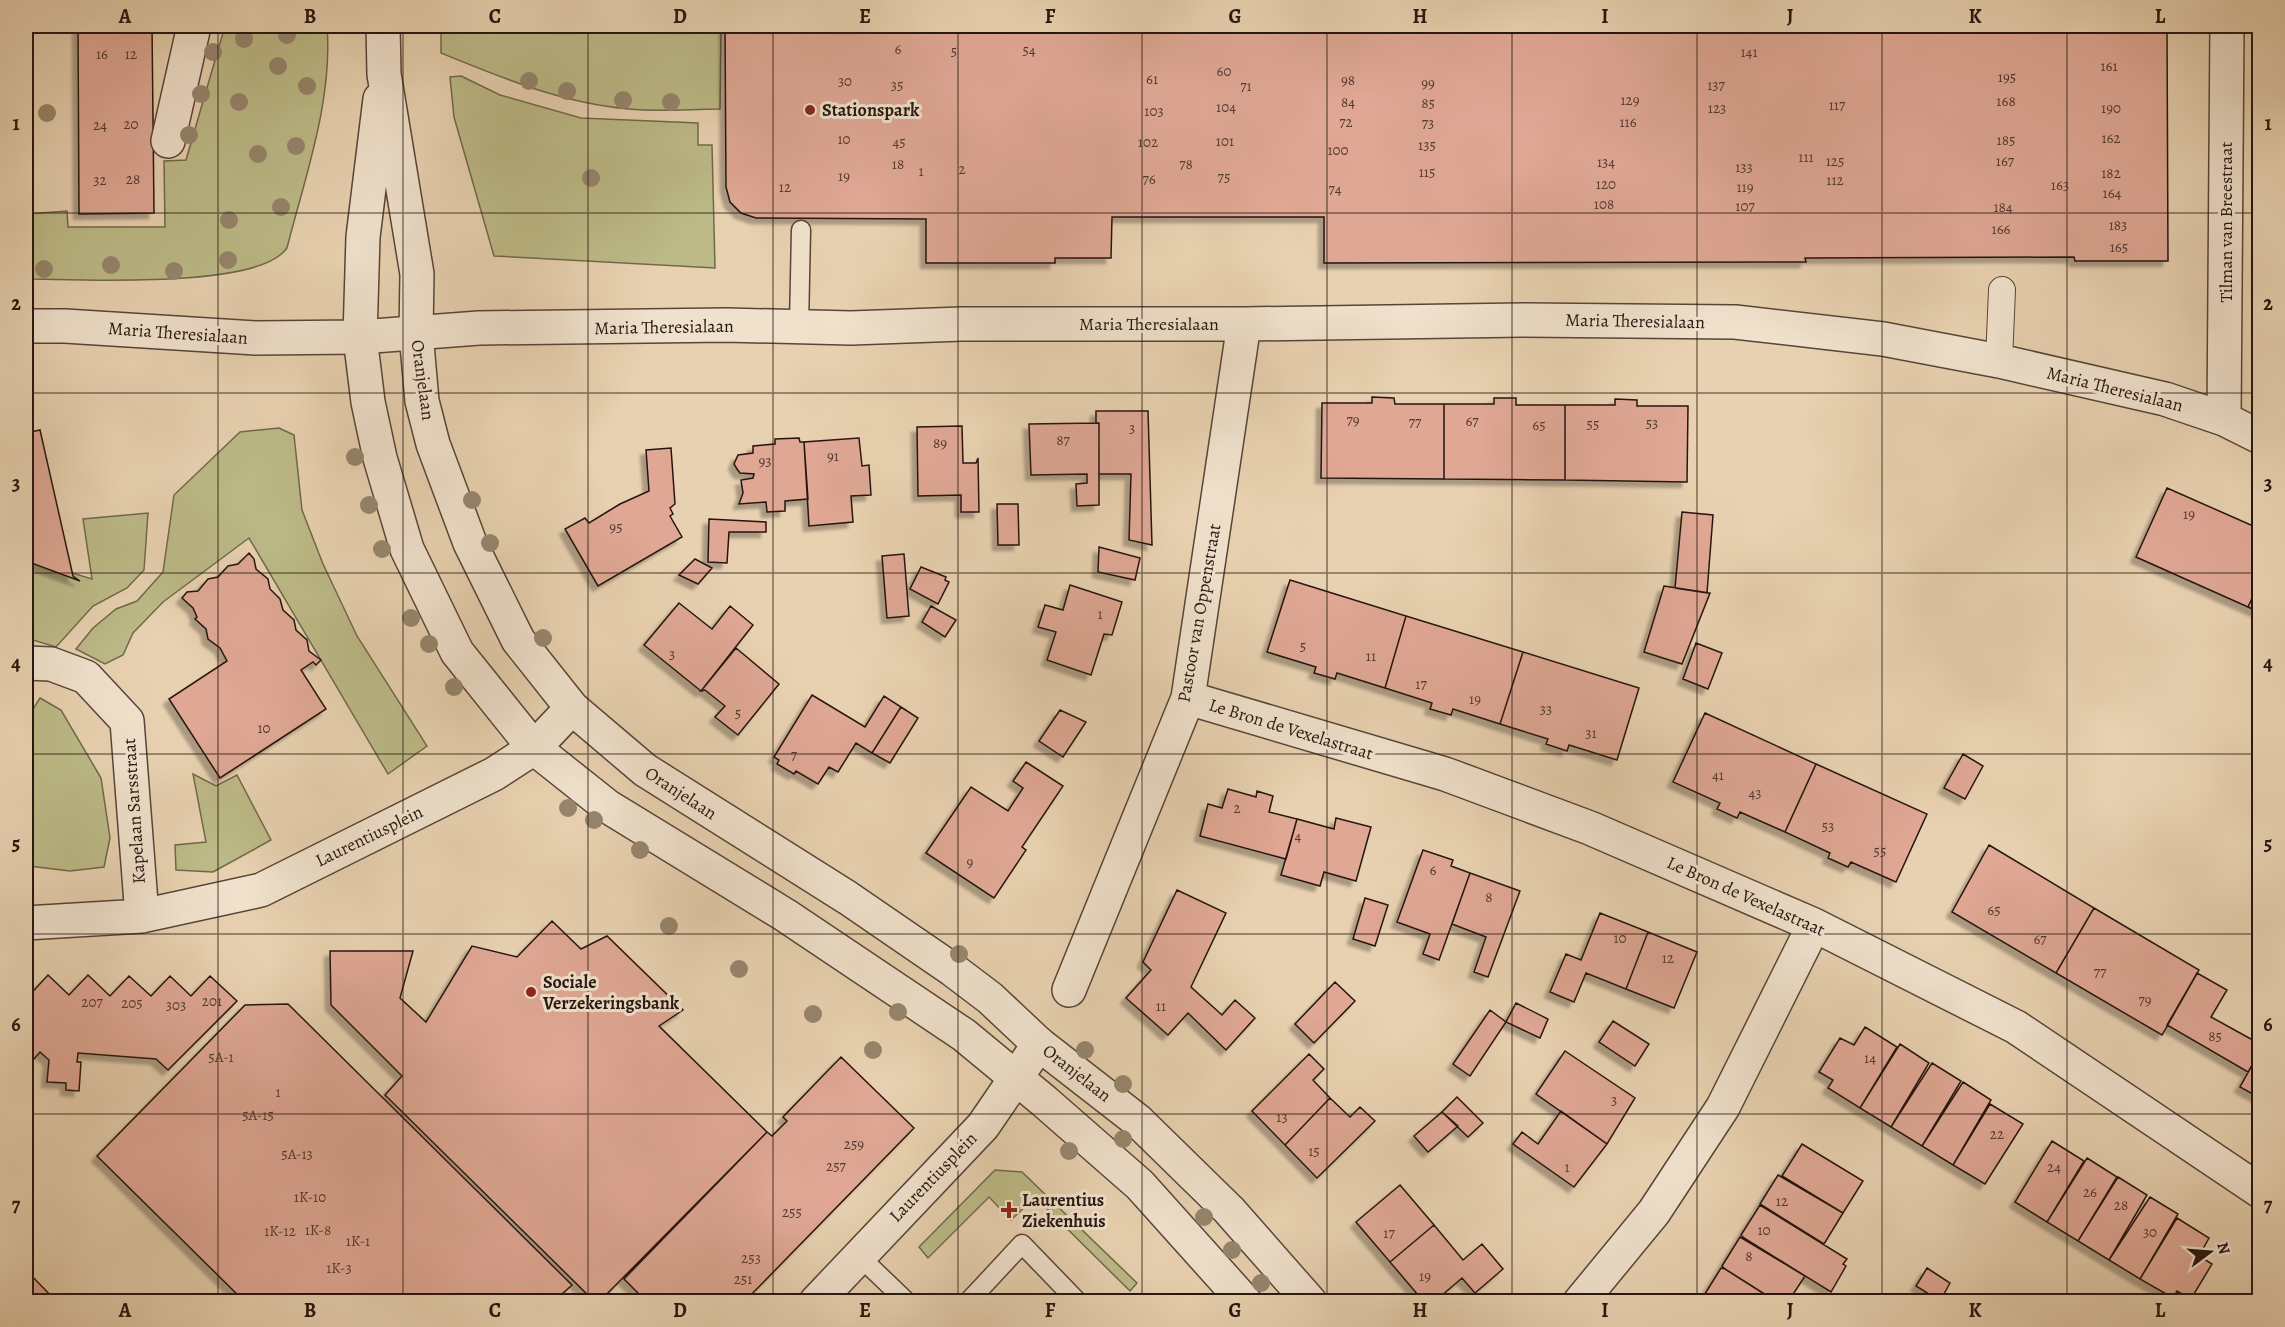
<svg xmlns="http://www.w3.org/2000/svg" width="2285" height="1327" font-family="Alegreya,serif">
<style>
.green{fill:#bcba87;stroke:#71684c;stroke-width:1.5}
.building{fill:#dfa794;stroke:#261610;stroke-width:1.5;filter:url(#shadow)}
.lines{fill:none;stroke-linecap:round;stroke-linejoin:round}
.service-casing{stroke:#564538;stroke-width:21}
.pedestrian-casing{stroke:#564538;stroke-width:28}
.minor-casing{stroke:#564538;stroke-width:36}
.tertiary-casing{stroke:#564538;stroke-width:36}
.service{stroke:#f0e1cc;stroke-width:18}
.pedestrian{stroke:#f0e1cc;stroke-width:26}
.minor{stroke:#f0e1cc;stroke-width:33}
.tertiary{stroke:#f0e1cc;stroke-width:33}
.tree{fill:#96856c}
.grid{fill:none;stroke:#261610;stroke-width:1.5;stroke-opacity:0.55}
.poi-dot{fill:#8f2418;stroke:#f0e1cc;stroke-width:2}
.labels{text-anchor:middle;stroke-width:6;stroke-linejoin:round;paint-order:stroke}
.number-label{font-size:15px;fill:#543a31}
.poi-label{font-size:18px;font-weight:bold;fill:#261610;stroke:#f0e1cc;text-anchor:start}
.street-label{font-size:18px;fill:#261610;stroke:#f0e1cc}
.neatline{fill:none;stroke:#261610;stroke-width:2}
.grid-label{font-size:20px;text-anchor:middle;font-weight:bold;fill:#261610}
</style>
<defs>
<filter id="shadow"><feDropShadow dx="-5.5" dy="5.5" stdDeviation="1.5" flood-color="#0004"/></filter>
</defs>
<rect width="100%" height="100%" fill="#e8d1b0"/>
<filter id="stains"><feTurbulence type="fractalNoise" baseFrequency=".00333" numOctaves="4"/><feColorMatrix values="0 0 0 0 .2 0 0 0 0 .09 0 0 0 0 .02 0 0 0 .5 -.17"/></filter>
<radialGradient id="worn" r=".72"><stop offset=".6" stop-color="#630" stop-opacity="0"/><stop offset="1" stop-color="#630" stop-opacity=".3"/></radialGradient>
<!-- green -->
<path class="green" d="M225 26H327C333 100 305 177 287 248 258 290 78 279 26 279V214L67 211 68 227H165L164 161 186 160Z
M441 26H721L720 109C690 109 658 112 629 109 562 103 502 78 441 53Z
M461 76 500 95 581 118 698 123V145H712L715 268 494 256 454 117 450 77Z
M279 428 294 435 302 510 323 564 357 636 427 746 388 774 249 538 163 602 133 633 123 655 105 664 76 649 93 628 116 609 137 601 163 572 174 495 240 432Z
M148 513 144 570 127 588 93 606 56 647 26 638V559L92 579 83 519Z
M40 698 61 710 101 778 110 838 104 867 70 871 29 866 28 717Z
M193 774 216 786 237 775 271 840 213 872 176 870 175 845 206 842Z
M995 1170 1022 1172 1137 1283 1130 1291 1035 1197 1011 1220 989 1197 928 1258 919 1247Z"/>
<!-- building -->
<path class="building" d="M78 26H152L154 213 79 214Z
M725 26H2167L2168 261H2075L2074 257 1805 258 1806 262 1324 263V217H1112L1111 258H1055V263H926V219L756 218 741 213 730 202 726 187Z
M1372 397 1394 398 1395 404H1444V479L1321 478 1322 403H1372Z
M1494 398H1516V405H1565V480L1444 479V404H1494Z
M1615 399 1637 400V406H1688L1687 482 1565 480V405H1615Z
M1096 411H1148L1152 545 1129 540 1131 474H1099V423H1096Z
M1099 423V505L1077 506 1076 484 1087 483V474L1031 475 1029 424Z
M962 426 963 463H976L978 458 979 512H961V495L918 496 917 427Z
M40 430 73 576 80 581 26 561V433Z
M799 438 800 442H804L808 499 785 501V511L767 512 766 502 739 504 743 493 741 480 753 478 754 474 740 473 737 469 734 464 738 455 753 453V446L775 444V439Z
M859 438 862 466 869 465 871 495 851 496 853 522 809 526 804 442Z
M671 448 675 504 670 508 673 514 670 516 682 537 598 586 565 529 585 518 589 523 620 504 649 491 646 450Z
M2167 488 2260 529V581L2248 607 2136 557Z
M997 504H1018L1019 545H998Z
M1682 512 1713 515 1707 593 1675 588Z
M709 519 766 522V532H729L727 563 708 562Z
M1099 547 1140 558 1135 580 1098 572Z
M249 553 254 559 256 569 268 579 270 589 280 599 283 610 294 620 296 630 307 640 309 651 321 660 316 665 313 662 301 670 326 709 220 778 169 699 227 661 220 648 208 639 206 629 195 619 197 617 193 608 182 598 187 592 198 591 208 579 218 577 228 566 238 564Z
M904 554 909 616 887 618 882 556Z
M695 559 712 568 698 584 679 575Z
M921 567 946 577 945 580 949 582 938 604 910 589Z
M1290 580 1406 616 1385 688 1337 673 1335 679 1314 673 1316 667 1267 652Z
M2260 581V612L2248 607Z
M1070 585 1122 602 1112 635 1104 634 1091 675 1047 660 1056 632 1038 627 1045 605 1063 610Z
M1664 586 1710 593 1682 664 1644 652Z
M679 603 712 629 730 606 753 625 701 691 644 645Z
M931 606 956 620 945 637 922 622Z
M1406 616 1523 652 1500 724 1453 709 1451 715 1430 709 1432 703 1385 688Z
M1696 643 1722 653 1708 689 1683 679Z
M736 648 779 684 738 735 715 717 725 706 705 690 701 691Z
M1523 652 1639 688 1617 760 1569 745 1567 751 1546 744 1548 739 1500 724Z
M812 695 865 727 884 696 901 707 872 753 856 743 838 772 829 767 818 784 796 771 794 774 777 764 779 760 774 757Z
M901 707 918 718 890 763 872 753Z
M1060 710 1086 722 1063 757 1039 741Z
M1705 713 1816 764 1785 832 1740 812 1737 818 1717 809 1720 803 1673 782Z
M1963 754 1983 766 1965 799 1944 788Z
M1026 762 1063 786 1022 847 1026 850 994 898 926 853 971 787 1008 811 1023 788 1013 781Z
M1816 764 1927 814 1896 882 1851 862 1848 867 1828 858 1830 853 1785 832Z
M1228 789 1256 797 1257 791 1273 796 1269 812 1297 819 1286 859 1200 836 1208 804 1222 808Z
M1336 818 1371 827 1356 881 1324 872 1320 886 1281 875 1297 819 1334 829Z
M1989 845 2094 908 2056 973 1952 912Z
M1423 850 1453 860 1451 866 1470 873 1439 960 1423 954 1430 934 1397 922Z
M1470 873 1520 891 1488 977 1474 972 1486 937 1452 924Z
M1177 890 1226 913 1191 987 1222 1015 1235 1000 1255 1018 1226 1050 1188 1013 1168 1035 1126 998 1151 970 1143 962Z
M1365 898 1388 905 1375 946 1353 939Z
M2094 908 2199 970 2162 1035 2056 973Z
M1600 913 1648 932 1626 989 1586 973 1574 1002 1550 992 1566 954 1581 960Z
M552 921 581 949 607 936 683 1010 659 1026 767 1132 599 1302H595L385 1095 402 1076 331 1005 330 951H413L400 998 426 1022 472 946 517 957Z
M1648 932 1697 952 1674 1008 1626 989Z
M2197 973 2227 990 2211 1017 2260 1044V1051L2248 1072 2167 1025Z
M48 975 69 995 88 975 110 996 129 976 151 996 170 976 191 996 210 976 237 1001 168 1070 156 1059 78 1053 77 1062H81L79 1091 66 1090V1083L47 1082 49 1060 40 1052 26 1068V999Z
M1335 982 1355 1001 1314 1043 1295 1024Z
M1516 1003 1548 1019 1540 1038 1506 1022Z
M288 1004 572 1285 571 1286 553 1302H245L97 1156 245 1005Z
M1490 1010 1506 1022 1470 1076 1453 1064Z
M1613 1021 1649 1044 1635 1066 1599 1042Z
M1865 1027 1897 1047 1860 1108 1828 1088 1833 1080 1819 1072 1840 1038 1854 1045Z
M1900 1044 1929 1063 1891 1127 1860 1108Z
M1565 1051 1635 1098 1607 1144 1536 1094Z
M2260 1051V1098L2240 1087Z
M1309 1054 1324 1069 1313 1080 1330 1098 1285 1145 1252 1111Z
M841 1057 914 1128 744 1302H647L624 1279 767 1132 772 1136 787 1121 783 1117Z
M1932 1063 1961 1081 1922 1146 1891 1127Z
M1963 1082 1991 1100 1953 1165 1922 1146Z
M1457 1097 1483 1123 1468 1137 1442 1112Z
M1330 1098 1350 1117 1360 1107 1375 1121 1317 1178 1285 1145Z
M1990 1104 2023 1124 1985 1184 1953 1165Z
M1561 1111 1607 1144 1574 1187 1513 1144 1522 1132 1538 1144Z
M1442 1112 1458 1126 1428 1152 1414 1136Z
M2052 1141 2084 1161 2047 1222 2015 1202Z
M1802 1144 1863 1181 1843 1213 1782 1176Z
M2087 1158 2117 1177 2078 1241 2047 1222Z
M1778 1175 1843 1213 1824 1244 1760 1204Z
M2118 1177 2147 1195 2109 1260 2078 1241Z
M1400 1185 1434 1225 1390 1262 1356 1222Z
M2150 1197 2178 1214 2140 1279 2109 1260Z
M1760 1205 1847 1259 1843 1264 1846 1266 1831 1292 1744 1238 1741 1235Z
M2177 1218 2209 1238 2199 1256 2212 1264 2191 1299 2177 1291 2173 1298 2140 1279Z
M1434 1225 1463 1260 1482 1244 1503 1269 1475 1293 1462 1278 1434 1302H1424L1390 1262Z
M1740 1237 1805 1276 1788 1302H1777L1725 1269 1722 1266Z
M1721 1268 1725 1269 1777 1302H1707L1703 1297Z
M1927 1268 1950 1283 1940 1301 1916 1286Z
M26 1270 57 1302H26Z"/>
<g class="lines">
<defs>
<path id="service" d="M799 325 801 230
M858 1255 907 1302
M968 1302 1022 1244 1078 1302"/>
<path id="pedestrian" d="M1999 361 2002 290"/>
<path id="minor" d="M168 141 194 26
M26 326H65L256 338 360 337 479 328 726 325 851 328 962 324H1244L1523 320 1735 322 1883 339 1999 361 2165 399 2224 419 2260 437
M2224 419 2227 26
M26 663 51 664 86 677 127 721 142 916
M1188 698 1445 774 1590 828 1814 925 2016 1027 2260 1191
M26 923 142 916 261 890 494 774 534 748 572 708
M1069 990 1188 698 1244 324
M816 1302 983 1126 1039 1044
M1580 1302 1654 1212 1723 1107 1814 925"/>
<path id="tertiary" d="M383 26 384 74 417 274 416 333 422 401 433 444 470 543 518 640 572 708 645 770 848 898 953 970 990 998 1039 1044 1138 1121 1229 1210 1310 1302
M380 99 363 237 360 337 368 402 380 458 407 549 457 652 534 748 607 806 785 915 964 1035 1044 1101 1140 1185 1245 1302"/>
</defs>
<!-- service casing -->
<use href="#service" class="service-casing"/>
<!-- pedestrian casing -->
<use href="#pedestrian" class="pedestrian-casing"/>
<!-- minor casing -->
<use href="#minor" class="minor-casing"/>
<!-- tertiary casing -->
<use href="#tertiary" class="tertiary-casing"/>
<!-- service -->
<use href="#service" class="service"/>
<!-- pedestrian -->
<use href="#pedestrian" class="pedestrian"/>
<!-- minor -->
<use href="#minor" class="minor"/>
<!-- tertiary -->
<use href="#tertiary" class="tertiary"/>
</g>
<!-- trees -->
<g class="tree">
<circle cx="287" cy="35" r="9"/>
<circle cx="244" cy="39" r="9"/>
<circle cx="213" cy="52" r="9"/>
<circle cx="278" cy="66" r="9"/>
<circle cx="529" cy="81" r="9"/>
<circle cx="307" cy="86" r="9"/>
<circle cx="567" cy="91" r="9"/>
<circle cx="201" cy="94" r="9"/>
<circle cx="623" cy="100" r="9"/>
<circle cx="239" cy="102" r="9"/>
<circle cx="671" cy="102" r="9"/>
<circle cx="47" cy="113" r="9"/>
<circle cx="189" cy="135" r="9"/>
<circle cx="296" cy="146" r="9"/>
<circle cx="258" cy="154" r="9"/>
<circle cx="591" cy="178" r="9"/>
<circle cx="281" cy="207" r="9"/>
<circle cx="229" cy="220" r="9"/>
<circle cx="228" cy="260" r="9"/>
<circle cx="111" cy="265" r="9"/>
<circle cx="44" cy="269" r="9"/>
<circle cx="174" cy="271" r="9"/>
<circle cx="355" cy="457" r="9"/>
<circle cx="472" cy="500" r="9"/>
<circle cx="369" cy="505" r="9"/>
<circle cx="490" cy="543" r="9"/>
<circle cx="382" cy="549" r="9"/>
<circle cx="411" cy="618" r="9"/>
<circle cx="543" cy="638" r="9"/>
<circle cx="429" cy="644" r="9"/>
<circle cx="454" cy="687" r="9"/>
<circle cx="568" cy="808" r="9"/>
<circle cx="594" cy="820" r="9"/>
<circle cx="640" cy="850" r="9"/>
<circle cx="669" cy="926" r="9"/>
<circle cx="959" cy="954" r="9"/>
<circle cx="739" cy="969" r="9"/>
<circle cx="898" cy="1012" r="9"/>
<circle cx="813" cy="1014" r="9"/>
<circle cx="873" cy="1050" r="9"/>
<circle cx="1085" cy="1050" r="9"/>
<circle cx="1123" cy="1084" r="9"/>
<circle cx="1123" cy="1139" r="9"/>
<circle cx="1069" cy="1151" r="9"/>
<circle cx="1204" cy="1217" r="9"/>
<circle cx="1232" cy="1250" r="9"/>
<circle cx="1261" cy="1283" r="9"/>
</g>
<!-- grid -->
<path class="grid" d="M218 26V1302M403 26V1302M588 26V1302M773 26V1302M958 26V1302M1142 26V1302M1327 26V1302M1512 26V1302M1697 26V1302M1882 26V1302M2067 26V1302M26 213H2260M26 393H2260M26 573H2260M26 754H2260M26 934H2260M26 1114H2260"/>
<!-- markers -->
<g class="poi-dot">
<circle cx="810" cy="110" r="6"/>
<circle cx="531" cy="992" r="6"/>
<path d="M1006 1201h6v6h6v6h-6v6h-6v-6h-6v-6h6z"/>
</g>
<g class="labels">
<!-- number labels -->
<g class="number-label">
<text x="898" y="54">6</text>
<text x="1029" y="55">54</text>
<text x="954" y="56">5</text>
<text x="1749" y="57">141</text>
<text x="102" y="59">16</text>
<text x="131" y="59">12</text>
<text x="2109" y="71">161</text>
<text x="1224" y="76">60</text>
<text x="2007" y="82">195</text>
<text x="1152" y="84">61</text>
<text x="1348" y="85">98</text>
<text x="845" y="86">30</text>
<text x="1428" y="88">99</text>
<text x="897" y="90">35</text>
<text x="1716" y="90">137</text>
<text x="1246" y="91">71</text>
<text x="1630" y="105">129</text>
<text x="2006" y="106">168</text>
<text x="1348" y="107">84</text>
<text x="1428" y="108">85</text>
<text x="1837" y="110">117</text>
<text x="1226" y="112">104</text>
<text x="1717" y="113">123</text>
<text x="2111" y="113">190</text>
<text x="1154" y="116">103</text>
<text x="1346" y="127">72</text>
<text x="1628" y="127">116</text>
<text x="1428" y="128">73</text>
<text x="131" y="129">20</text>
<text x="100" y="130">24</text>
<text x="2111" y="143">162</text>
<text x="844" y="144">10</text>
<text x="2006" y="145">185</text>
<text x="1225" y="146">101</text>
<text x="899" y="147">45</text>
<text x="1148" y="147">102</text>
<text x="1427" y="150">135</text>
<text x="1338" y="155">100</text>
<text x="1806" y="162">111</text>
<text x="1835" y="166">125</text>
<text x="2005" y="166">167</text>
<text x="1606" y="167">134</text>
<text x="898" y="169">18</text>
<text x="1186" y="169">78</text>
<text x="1744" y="172">133</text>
<text x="962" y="174">2</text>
<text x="921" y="176">1</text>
<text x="1427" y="177">115</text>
<text x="2111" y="178">182</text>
<text x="844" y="181">19</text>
<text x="1224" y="182">75</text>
<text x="133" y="184">28</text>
<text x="1149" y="184">76</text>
<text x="100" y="185">32</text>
<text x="1835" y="185">112</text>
<text x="1606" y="189">120</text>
<text x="2060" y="190">163</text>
<text x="785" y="192">12</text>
<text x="1745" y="192">119</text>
<text x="1335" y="194">74</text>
<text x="2112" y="198">164</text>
<text x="1604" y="209">108</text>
<text x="1745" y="211">107</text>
<text x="2003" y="212">184</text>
<text x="2118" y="230">183</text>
<text x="2001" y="234">166</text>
<text x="2119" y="252">165</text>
<text x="1353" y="425">79</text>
<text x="1472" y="426">67</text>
<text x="1415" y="427">77</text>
<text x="1652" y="428">53</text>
<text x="1593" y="429">55</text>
<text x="1539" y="430">65</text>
<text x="1132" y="433">3</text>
<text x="1063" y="445">87</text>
<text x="940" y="448">89</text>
<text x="833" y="461">91</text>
<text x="765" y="466">93</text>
<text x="2189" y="519">19</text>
<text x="616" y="532">95</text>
<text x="1100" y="619">1</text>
<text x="1303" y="651">5</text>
<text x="672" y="659">3</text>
<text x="1371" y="661">11</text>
<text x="1421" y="689">17</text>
<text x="1475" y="704">19</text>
<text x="1546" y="714">33</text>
<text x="738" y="718">5</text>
<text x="264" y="733">10</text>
<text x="1591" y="738">31</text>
<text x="794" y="760">7</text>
<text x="1718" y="780">41</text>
<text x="1755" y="798">43</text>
<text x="1237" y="813">2</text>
<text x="1828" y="831">53</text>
<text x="1298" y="841">4</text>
<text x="1880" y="856">55</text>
<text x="970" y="867">9</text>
<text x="1433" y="875">6</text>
<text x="1489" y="902">8</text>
<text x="1994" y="915">65</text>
<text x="1620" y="943">10</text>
<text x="2040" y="944">67</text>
<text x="1668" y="963">12</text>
<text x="2100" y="977">77</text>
<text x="2145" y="1005">79</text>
<text x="212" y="1006">201</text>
<text x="92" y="1007">207</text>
<text x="132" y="1008">205</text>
<text x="176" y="1010">303</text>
<text x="1161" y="1011">11</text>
<text x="2215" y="1041">85</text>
<text x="221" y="1062">5A-1</text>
<text x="1870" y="1063">14</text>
<text x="278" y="1097">1</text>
<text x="1614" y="1105">3</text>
<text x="258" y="1120">5A-15</text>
<text x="1282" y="1122">13</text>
<text x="1997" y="1139">22</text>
<text x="854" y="1149">259</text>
<text x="1314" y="1156">15</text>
<text x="297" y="1159">5A-13</text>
<text x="836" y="1171">257</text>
<text x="1567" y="1172">1</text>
<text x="2054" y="1172">24</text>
<text x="2090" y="1197">26</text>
<text x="310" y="1202">1K-10</text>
<text x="1782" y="1206">12</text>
<text x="2121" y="1210">28</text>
<text x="792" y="1217">255</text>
<text x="318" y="1235">1K-8</text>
<text x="1764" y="1235">10</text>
<text x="280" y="1236">1K-12</text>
<text x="2150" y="1237">30</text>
<text x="1389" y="1238">17</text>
<text x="358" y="1246">1K-1</text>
<text x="1749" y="1261">8</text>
<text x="751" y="1263">253</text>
<text x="339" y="1273">1K-3</text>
<text x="1425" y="1281">19</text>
<text x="743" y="1284">251</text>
</g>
<!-- poi labels -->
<g class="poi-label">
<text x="822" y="116">Stationspark</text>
<text x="543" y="988">Sociale<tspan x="543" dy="21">Verzekeringsbank</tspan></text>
<text x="1022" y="1206">Laurentius<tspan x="1022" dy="21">Ziekenhuis</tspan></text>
</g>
<!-- street labels -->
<g class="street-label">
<text transform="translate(2226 222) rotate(-90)" y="6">Tilman van Breestraat</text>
<text transform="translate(1635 321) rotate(1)" y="6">Maria Theresialaan</text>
<text x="1149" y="330">Maria Theresialaan</text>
<text transform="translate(664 327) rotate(-1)" y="6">Maria Theresialaan</text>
<text transform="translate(178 333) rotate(4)" y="6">Maria Theresialaan</text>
<text transform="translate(423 380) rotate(82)" y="6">Oranjelaan</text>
<text transform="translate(2115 389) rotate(14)" y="6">Maria Theresialaan</text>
<text transform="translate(1199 613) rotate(-80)" y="6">Pastoor van Oppenstraat</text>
<text transform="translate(1291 729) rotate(17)" y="6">Le Bron de Vexelastraat</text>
<text transform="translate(681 793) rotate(33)" y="6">Oranjelaan</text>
<text transform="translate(134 811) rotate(-94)" y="6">Kapelaan Sarsstraat</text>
<text transform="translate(369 836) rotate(-26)" y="6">Laurentiusplein</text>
<text transform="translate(1746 896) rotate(24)" y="6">Le Bron de Vexelastraat</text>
<text transform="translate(1077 1073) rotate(38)" y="6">Oranjelaan</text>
<text transform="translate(933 1177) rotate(-46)" y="6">Laurentiusplein</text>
</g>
</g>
<!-- margin -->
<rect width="2285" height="1327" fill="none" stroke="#e8d1b0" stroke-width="66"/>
<!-- north arrow -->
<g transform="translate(2210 1252) rotate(74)" stroke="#f0e1cc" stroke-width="4.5" paint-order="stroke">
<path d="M0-4.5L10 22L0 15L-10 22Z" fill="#261610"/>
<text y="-9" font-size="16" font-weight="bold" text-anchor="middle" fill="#261610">N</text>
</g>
<rect x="33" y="33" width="2219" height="1261" class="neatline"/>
<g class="grid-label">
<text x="125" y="23">A</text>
<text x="310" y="23">B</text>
<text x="495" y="23">C</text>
<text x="680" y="23">D</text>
<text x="865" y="23">E</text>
<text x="1050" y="23">F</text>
<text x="1235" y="23">G</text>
<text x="1420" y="23">H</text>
<text x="1605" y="23">I</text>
<text x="1790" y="23">J</text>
<text x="1975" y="23">K</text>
<text x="2160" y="23">L</text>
<text x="16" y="130">1</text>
<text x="2268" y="130">1</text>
<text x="16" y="310">2</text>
<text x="2268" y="310">2</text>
<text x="16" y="490">3</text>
<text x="2268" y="490">3</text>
<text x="16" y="670">4</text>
<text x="2268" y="670">4</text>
<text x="16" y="850">5</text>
<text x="2268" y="850">5</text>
<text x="16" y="1031">6</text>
<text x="2268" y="1031">6</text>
<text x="16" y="1211">7</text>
<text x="2268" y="1211">7</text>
<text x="125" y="1317">A</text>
<text x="310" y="1317">B</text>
<text x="495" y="1317">C</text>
<text x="680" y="1317">D</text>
<text x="865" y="1317">E</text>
<text x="1050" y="1317">F</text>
<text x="1235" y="1317">G</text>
<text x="1420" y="1317">H</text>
<text x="1605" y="1317">I</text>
<text x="1790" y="1317">J</text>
<text x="1975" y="1317">K</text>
<text x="2160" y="1317">L</text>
</g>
<rect width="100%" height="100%" filter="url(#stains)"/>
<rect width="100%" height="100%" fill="url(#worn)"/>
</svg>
